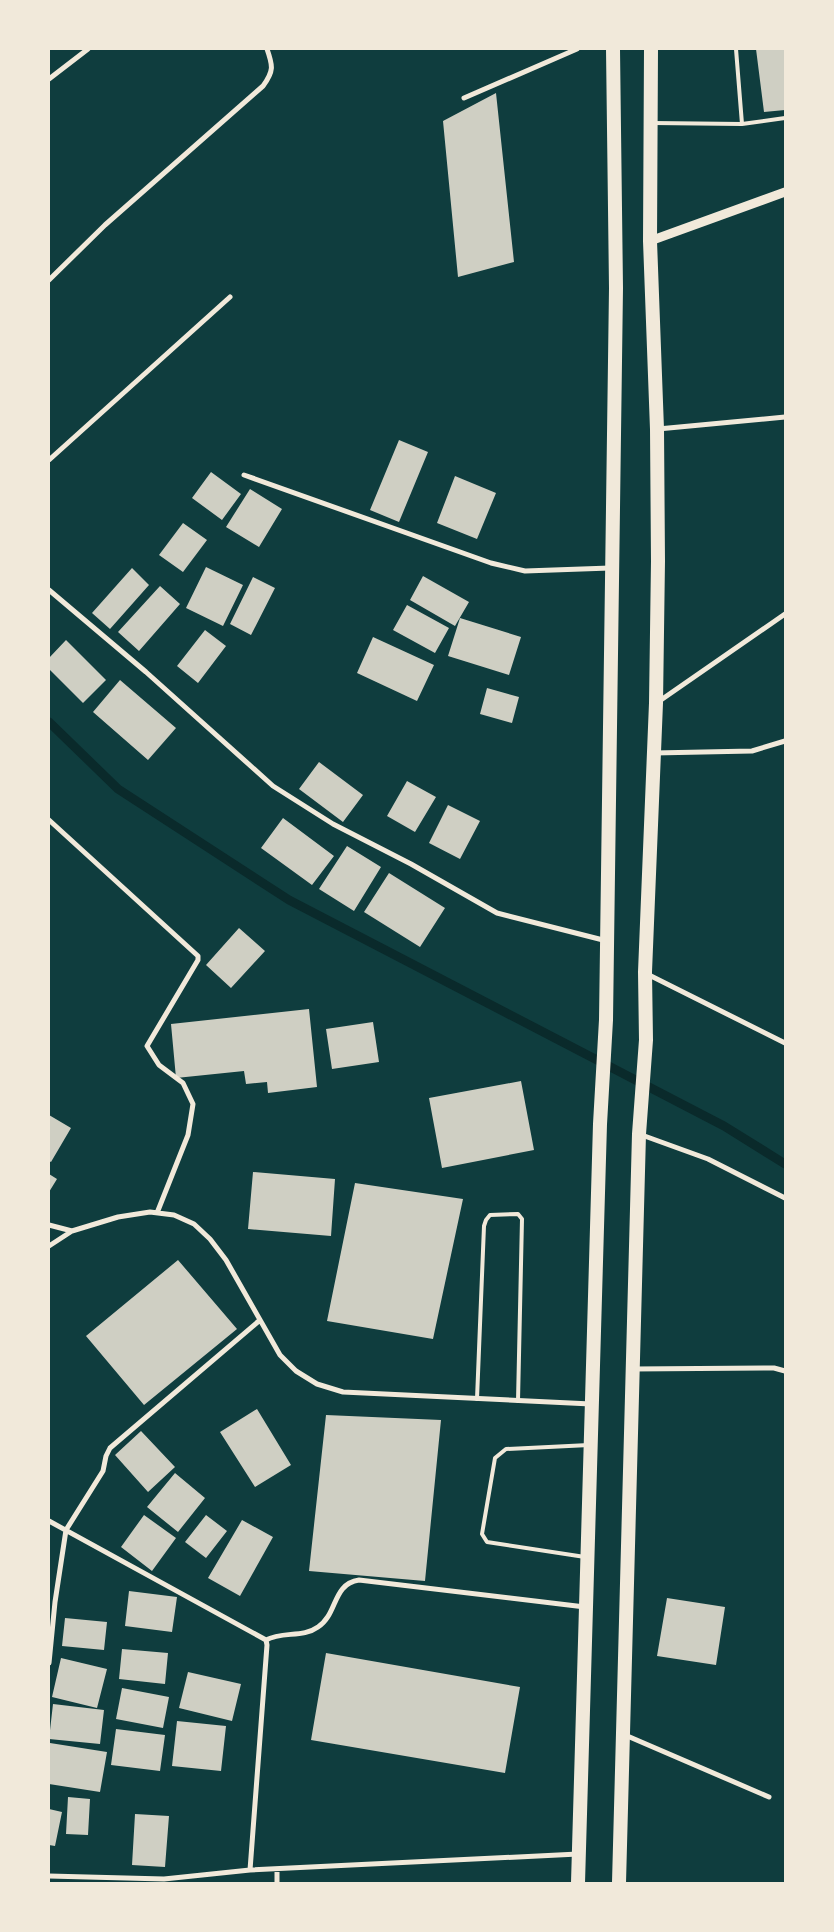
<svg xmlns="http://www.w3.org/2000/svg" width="834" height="1932" font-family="Jost,sans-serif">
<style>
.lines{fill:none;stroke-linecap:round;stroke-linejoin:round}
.stream{stroke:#0a2a2b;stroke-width:9}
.building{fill:#cfcfc3}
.service{stroke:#f1e9da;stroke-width:4}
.minor{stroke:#f1e9da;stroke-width:5}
.tertiary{stroke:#f1e9da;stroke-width:9}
.trunk{stroke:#f1e9da;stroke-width:14}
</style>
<rect width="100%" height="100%" fill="#0f3d3e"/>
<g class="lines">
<!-- stream -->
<path class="stream" d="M49 722 118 789 289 900 724 1126 785 1164"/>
</g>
<!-- building -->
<path class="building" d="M756 49H785V110L764 112Z
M496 93 514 262 458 277 443 121Z
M399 440 428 452 399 522 370 510Z
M211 472 241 494 222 520 192 498Z
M455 476 496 493 477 539 437 523Z
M250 489 282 509 259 547 226 527Z
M183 523 207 540 183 572 159 555Z
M206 567 243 585 223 626 186 608Z
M132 568 149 585 110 629 92 613Z
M423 576 469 602 455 626 410 600Z
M253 577 275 588 251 635 230 624Z
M160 586 180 604 139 651 118 632Z
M407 605 449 628 435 653 393 630Z
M460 618 521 637 509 675 448 656Z
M205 630 226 646 198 683 177 666Z
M373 637 434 665 417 701 357 673Z
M66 640 106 680 83 703 49 669V658Z
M120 680 176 728 148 760 93 712Z
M487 688 519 697 512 723 480 714Z
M319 762 363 795 343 822 299 789Z
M407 781 436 797 415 832 387 816Z
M448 805 480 821 460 859 429 843Z
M283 818 334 856 312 885 261 848Z
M347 846 381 867 354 911 319 889Z
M389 873 445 908 420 947 364 912Z
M239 928 265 951 231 988 206 965Z
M309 1009 317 1087 268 1093 267 1082 246 1084 244 1071 176 1078 171 1024Z
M373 1022 379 1062 332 1069 326 1029Z
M521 1081 534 1150 442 1168 429 1098Z
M49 1115 71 1128 51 1162 49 1161Z
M253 1172 335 1179 331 1236 248 1229Z
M49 1174 57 1179 49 1192Z
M355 1183 463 1199 433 1339 327 1321Z
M178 1260 237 1329 144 1405 86 1336Z
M257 1409 291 1465 255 1487 220 1432Z
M326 1415 441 1420 425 1581 309 1571Z
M141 1431 175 1467 148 1492 115 1455Z
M175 1473 205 1498 178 1532 147 1507Z
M144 1515 176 1538 152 1571 121 1547Z
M206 1515 227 1531 206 1558 185 1542Z
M242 1520 273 1537 240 1596 208 1578Z
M129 1591 177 1597 172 1632 125 1626Z
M667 1598 725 1607 716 1665 657 1656Z
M65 1618 107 1622 104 1650 62 1646Z
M122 1649 168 1653 165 1684 119 1679Z
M326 1653 520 1687 505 1773 311 1740Z
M61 1658 107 1669 97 1708 52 1697Z
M188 1672 241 1684 232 1721 179 1708Z
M122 1688 169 1697 163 1728 116 1719Z
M53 1704 104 1710 100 1744 49 1739Z
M177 1721 226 1726 221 1771 172 1766Z
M116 1729 165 1735 160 1771 111 1765Z
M50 1743 107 1752 100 1792 49 1784Z
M68 1797 90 1799 88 1835 66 1834Z
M49 1809 62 1812 55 1846 49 1845Z
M135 1814 169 1816 165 1867 132 1865Z"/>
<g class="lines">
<!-- service -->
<path class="service" d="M653 123 742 124 736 49
M742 124 785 118
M477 1399 484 1226 486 1220 490 1215 518 1214 522 1219 518 1401
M585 1557 487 1542 482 1534 495 1458 506 1449 589 1445"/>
<!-- minor -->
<path class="minor" d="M49 79 88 49
M464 98 577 49
M49 280 105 225 263 86C274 71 273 66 267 49
M658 429 785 417
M49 460 230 297
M244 475 491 563 525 571 610 568
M49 590 146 672 273 786 333 824 411 864 497 913 607 941
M658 702 785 614
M654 753 752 751 785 741
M49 820 198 956V960L147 1046 159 1065 183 1083 193 1104 188 1135 157 1213
M647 974 785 1043
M639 1134 708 1159 785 1198
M49 1225 72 1231
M49 1246 72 1231 118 1217 150 1212 174 1215 194 1224 210 1239 226 1260 280 1355 296 1371 317 1384 343 1392 591 1404
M633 1369 774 1368 785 1371
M49 1521 266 1640 267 1645 250 1870
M266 1640C282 1631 303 1638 318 1627 338 1614 332 1584 359 1580L585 1607
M49 1663 55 1602 66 1530 103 1471 106 1456 110 1448 260 1320
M625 1735 769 1797
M49 1876 164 1879 250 1870 578 1854
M277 1883V1869"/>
<!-- tertiary -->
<path class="tertiary" d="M650 241 785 192"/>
<!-- trunk -->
<path class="trunk" d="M578 1883 600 1124 606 1020 616 288 613 49
M619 1883 639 1134 646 1040 645 972 656 703 658 561 657 429 650 241 651 49"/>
</g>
<!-- border -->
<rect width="834" height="1932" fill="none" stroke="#f1e9da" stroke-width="100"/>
</svg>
